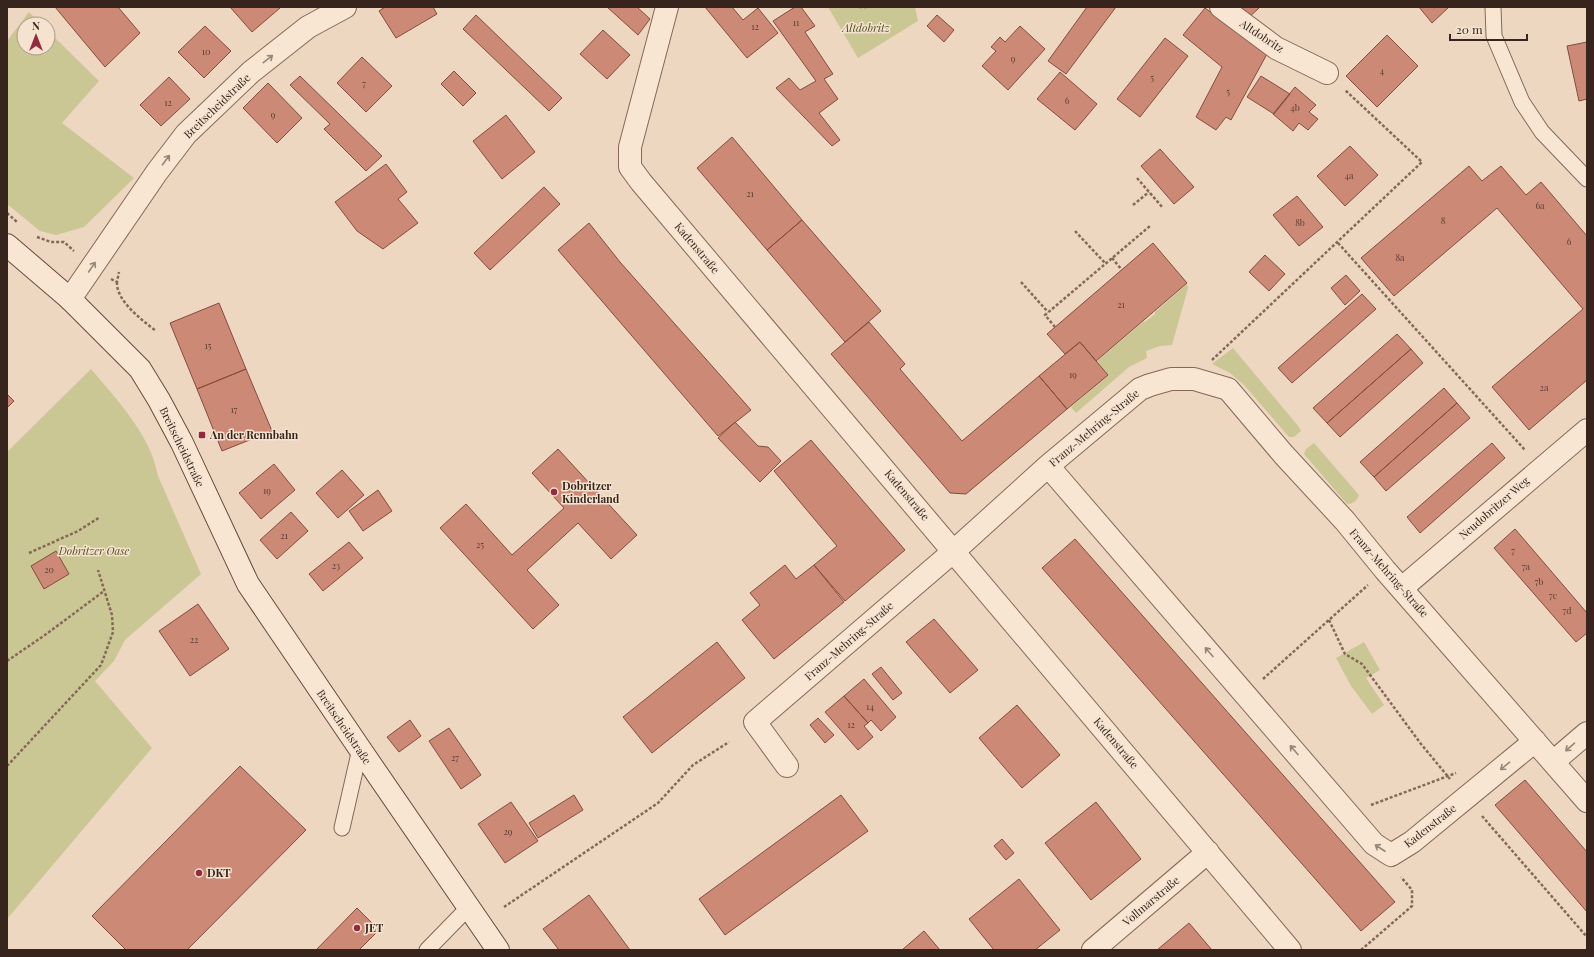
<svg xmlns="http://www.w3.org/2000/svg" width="1594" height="957" font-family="'Playfair Display',serif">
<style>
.green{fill:#cbc794}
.building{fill:#cc8976;stroke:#854c3e}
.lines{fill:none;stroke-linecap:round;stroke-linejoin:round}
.lane-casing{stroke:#866858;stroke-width:17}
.street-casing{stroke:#866858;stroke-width:24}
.secondary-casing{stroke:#68493c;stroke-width:24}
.path{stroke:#866858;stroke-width:2.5;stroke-dasharray:3 2;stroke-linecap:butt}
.lane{stroke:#f8e6d3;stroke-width:15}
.street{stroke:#f8e6d3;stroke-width:22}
.secondary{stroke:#f8e6d3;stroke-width:22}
.oneway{stroke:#978578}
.poi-dot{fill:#95293f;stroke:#f5e3d0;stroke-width:1.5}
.labels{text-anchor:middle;stroke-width:3;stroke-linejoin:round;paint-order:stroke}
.number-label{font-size:9px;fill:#5c3d33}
.park-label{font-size:11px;font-style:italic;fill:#505223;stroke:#f5e3d0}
.street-label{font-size:11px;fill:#36241d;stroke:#f5e3d0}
.poi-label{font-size:11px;font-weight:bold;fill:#36241d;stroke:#f5e3d0;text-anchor:start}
</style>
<rect width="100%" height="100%" fill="#edd7c0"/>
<!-- green -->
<path class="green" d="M828 7H915L918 21 858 58Z
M29 12 41 24H24V48H48V31L99 81 62 123 134 178 84 227 56 235 40 231 7 204V41Z
M1187 284 1188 288 1172 345 1160 346 1146 351 1147 358 1129 367 1076 413 1071 407 1108 375 1097 361 1144 321 1145 322 1155 314V312Z
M1233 348 1299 427 1301 431 1294 437H1289L1244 385 1230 373 1212 364Z
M91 369C117 400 151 435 158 476L201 574 125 640 114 661 95 681 152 748 7 919V452Z
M1314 443 1359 495C1357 501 1353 504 1347 504L1304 454 1306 449Z
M1364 642 1380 670 1366 678 1384 705 1372 714 1351 686 1336 658Z"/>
<!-- building -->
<path class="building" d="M55 7H118L140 33 105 67Z
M230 7H279L280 8 252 32Z
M385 7H433L437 14 396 38 379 11Z
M607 7H637L650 19 638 35Z
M705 7H732L743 20 758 8 778 33 747 58Z
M795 7H801L815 26 805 32 833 74 824 79 838 99 819 113 840 140 832 146 776 88 789 78 800 90 816 81 773 21Z
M1087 7H1116L1066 74 1048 61Z
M1233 7H1260L1246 20Z
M1419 7H1449L1432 23Z
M1205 8 1267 54 1231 120 1226 117 1216 130 1196 117 1222 67 1183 35Z
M476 15 562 98 549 111 463 29Z
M937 15 954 30 944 42 927 26Z
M205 26 231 51 204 78 178 52Z
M1020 26 1045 49 1008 90 982 66 996 51 991 47 1000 37 1005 42Z
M603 30 630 55 607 79 580 54Z
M1387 35 1418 66 1377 107 1346 76Z
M1165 38 1188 56 1140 117 1117 99Z
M1587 42V99L1579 101 1567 46Z
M362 57 392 86 366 112 337 83Z
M454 71 476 93 463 106 441 84Z
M1060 72 1097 104 1075 130 1037 99Z
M300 76 382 156 366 171 324 129 330 124 290 85Z
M1261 76 1290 94 1274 114 1247 97Z
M169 77 190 99 161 126 140 105Z
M268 83 302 118 277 143 243 108Z
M1295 87 1316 105 1309 112 1318 119 1308 130 1299 123 1293 131 1273 114Z
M506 115 535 152 502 179 473 141Z
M732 137 802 220 767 250 697 168Z
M1350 146 1378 175 1345 206 1317 176Z
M1160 149 1194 187 1174 204 1141 166Z
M386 164 407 192 398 199 418 223 383 249 357 231 335 202Z
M1469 166 1482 181 1501 166 1526 195 1541 182 1587 236V380L1529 430 1492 387 1583 309 1497 208 1394 296 1361 258Z
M544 187 560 204 490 270 474 253Z
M1297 196 1323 227 1299 246 1273 215Z
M802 220 881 311 845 342 767 250Z
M589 223 620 262 751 410 718 436 558 250Z
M1153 243 1187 283 1096 361 1080 342 1065 354 1047 334Z
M1265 255 1285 274 1269 291 1249 272Z
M1346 275 1360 291 1345 305 1331 288Z
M1362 294 1376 309 1292 383 1278 368Z
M219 303 246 369 197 389 170 323Z
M869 322 905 364 900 369 962 441 1039 376 1067 409 966 494 950 493 831 354Z
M1397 334 1411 349 1327 423 1313 408Z
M1080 342 1108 375 1067 409 1039 376Z
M1411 349 1423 363 1340 437 1327 423Z
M246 369 272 431 222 451 197 389Z
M1444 388 1457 403 1374 477 1360 462Z
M7 394 14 401 7 408Z
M1457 403 1470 418 1386 491 1374 477Z
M735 422 758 446 768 447 781 461 760 482 718 438Z
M811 440 905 550 845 601 814 565 837 546 774 471Z
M1492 443 1505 458 1420 533 1407 517Z
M558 449 637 535 611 559 578 523 527 570 559 605 533 629 440 528 466 504 512 555 564 508 532 473Z
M274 464 295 490 261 519 239 493Z
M342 470 364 495 338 518 316 493Z
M378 490 392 511 363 531 349 511Z
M291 512 308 531 277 559 260 540Z
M1515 529 1587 613V633L1576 642 1494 548Z
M1075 539 1395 902 1361 931 1042 568Z
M349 542 363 558 323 591 309 574Z
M56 551 69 574 44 589 31 566Z
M785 565 796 579 814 565 844 602 774 659 742 620 760 605 750 593Z
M198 604 229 649 190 676 159 631Z
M934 619 978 670 950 693 906 642Z
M717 642 745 678 652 753 623 717Z
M881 667 902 693 893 700 872 674Z
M864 679 896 717 881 731 871 720 868 723 844 696Z
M844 696 868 723 864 726 873 737 858 750 825 712Z
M1017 705 1060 755 1022 788 979 738Z
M818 718 834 735 825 743 810 725Z
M410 720 421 736 399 752 387 737Z
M449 728 481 775 461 789 429 741Z
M240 766 306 830 187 950H126L92 916Z
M1525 780 1587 852V912L1495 805Z
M574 795 583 810 538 838 529 823Z
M841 795 868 831 725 935 699 899Z
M511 802 538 841 505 863 478 824Z
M1096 802 1141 859 1091 900 1045 843Z
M1002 839 1014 853 1006 860 994 846Z
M1019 879 1060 930 1035 950H994L969 919Z
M589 895 607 919 630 950H559L543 929Z
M357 908 379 930 359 950H316Z
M1189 923 1212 950H1157Z
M924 931 940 950H902Z"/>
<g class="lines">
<defs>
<path id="lane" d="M1493 7 1494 36 1522 102 1542 132 1587 179
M342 828 360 749
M427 950 468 908"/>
<path id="street" d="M667 7 630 147V167L641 182 1290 950
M1221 7 1276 48 1327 73
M70 299 157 172 186 134 251 72 308 27 345 7
M1048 466 1374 844 1391 855 1412 842 1535 741
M1402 588 1587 430
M1553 762 1587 733
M787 766 755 722 954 551 1048 466 1140 389 1150 385 1171 379H1194L1228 389 1284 455 1345 521 1385 570 1587 801
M1093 950 1208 852"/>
<path id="secondary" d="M7 245 70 299 140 369 159 400 182 443 248 584 360 749 498 950"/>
</defs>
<!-- lane casing -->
<use href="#lane" class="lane-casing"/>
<!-- street casing -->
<use href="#street" class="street-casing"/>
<!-- secondary casing -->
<use href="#secondary" class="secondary-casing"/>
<!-- path -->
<path class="path" d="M859 7H868
M1137 178 1163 208
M1133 205 1149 192
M7 213 17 222
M1075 231 1105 263
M37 237 51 242H64L74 251
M1338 243 1525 450
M1112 258 1122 270
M111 279 117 282 119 272
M117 282C116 301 142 320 156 331
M1021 282 1048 312
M1055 327 1045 315 1150 226
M1212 360 1422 162 1345 90
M29 553 78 531 100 517
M1329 620 1345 654 1362 664 1421 744 1450 779
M7 661 45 635 104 591
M1263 679 1368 585
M7 766 101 665 113 632 112 615 98 570
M1371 805 1456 773
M1482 816 1587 937
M504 907 658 803 693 765 729 742
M1361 950 1412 906V890L1401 877"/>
<!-- lane -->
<use href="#lane" class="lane"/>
<!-- street -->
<use href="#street" class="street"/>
<!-- secondary -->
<use href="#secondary" class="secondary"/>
</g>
<!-- one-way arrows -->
<defs><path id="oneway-shaft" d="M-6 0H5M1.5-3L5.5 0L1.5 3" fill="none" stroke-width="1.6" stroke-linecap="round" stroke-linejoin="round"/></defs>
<g class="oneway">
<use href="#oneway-shaft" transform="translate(268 59) rotate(-38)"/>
<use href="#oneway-shaft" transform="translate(166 160) rotate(-53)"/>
<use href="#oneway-shaft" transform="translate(92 267) rotate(-56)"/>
<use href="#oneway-shaft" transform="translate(1209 652) rotate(-131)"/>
<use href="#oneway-shaft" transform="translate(1570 747) rotate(139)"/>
<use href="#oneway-shaft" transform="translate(1294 750) rotate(-131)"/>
<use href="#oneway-shaft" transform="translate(1505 766) rotate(141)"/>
<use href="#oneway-shaft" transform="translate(1380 848) rotate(-147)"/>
</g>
<!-- markers -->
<g class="poi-dot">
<rect x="198" y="431" width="8" height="8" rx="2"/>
<circle cx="554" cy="492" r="4"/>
<circle cx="199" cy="873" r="4"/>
<circle cx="357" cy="928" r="4"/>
</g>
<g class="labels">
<!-- number labels -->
<g class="number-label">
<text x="796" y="26">11</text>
<text x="755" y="30">12</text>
<text x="206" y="55">10</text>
<text x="1013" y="62">9</text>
<text x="1382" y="74">4</text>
<text x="1152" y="81">5</text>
<text x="364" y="87">7</text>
<text x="1228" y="95">5</text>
<text x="1067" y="104">6</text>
<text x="168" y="106">12</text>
<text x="1295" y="111">4b</text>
<text x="273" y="118">9</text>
<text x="1349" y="179">4a</text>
<text x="750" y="197">21</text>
<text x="1540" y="209">6a</text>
<text x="1443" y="224">8</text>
<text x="1300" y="226">8b</text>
<text x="1569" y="245">6</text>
<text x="1400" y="261">8a</text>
<text x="1121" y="308">21</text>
<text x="208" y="349">15</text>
<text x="1073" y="378">19</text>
<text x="1544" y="391">2a</text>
<text x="234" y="413">17</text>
<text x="267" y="494">19</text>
<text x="284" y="539">21</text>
<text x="480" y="548">25</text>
<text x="1513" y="554">7</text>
<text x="336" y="569">23</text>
<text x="1526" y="570">7a</text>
<text x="49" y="573">20</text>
<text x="1539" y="585">7b</text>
<text x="1553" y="599">7c</text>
<text x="1567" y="614">7d</text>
<text x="194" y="643">22</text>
<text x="870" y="710">14</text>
<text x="851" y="728">12</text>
<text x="455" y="761">27</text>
<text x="508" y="835">29</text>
</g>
<!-- park labels -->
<g class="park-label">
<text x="866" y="32">Altdobritz</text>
<text x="94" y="555">Dobritzer Oase</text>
</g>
<!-- street labels -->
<g class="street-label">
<text transform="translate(1262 36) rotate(34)" y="4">Altdobritz</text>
<text transform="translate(217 106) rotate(-44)" y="4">Breitscheidstraße</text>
<text transform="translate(697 248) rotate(50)" y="4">Kadenstraße</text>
<text transform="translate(1094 428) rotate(-40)" y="4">Franz-Mehring-Straße</text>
<text transform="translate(182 447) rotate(64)" y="4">Breitscheidstraße</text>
<text transform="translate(907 495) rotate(50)" y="4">Kadenstraße</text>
<text transform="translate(1494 508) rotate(-41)" y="4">Neudobritzer Weg</text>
<text transform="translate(1389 573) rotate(49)" y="4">Franz-Mehring-Straße</text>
<text transform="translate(849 641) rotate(-41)" y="4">Franz-Mehring-Straße</text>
<text transform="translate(344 727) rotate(56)" y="4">Breitscheidstraße</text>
<text transform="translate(1116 743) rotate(50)" y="4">Kadenstraße</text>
<text transform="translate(1430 826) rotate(-38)" y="4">Kadenstraße</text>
<text transform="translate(1151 901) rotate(-40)" y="4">Vollmarstraße</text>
</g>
<!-- poi labels -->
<g class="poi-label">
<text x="210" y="439">An der Rennbahn</text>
<text x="562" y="490">Dobritzer<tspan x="562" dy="13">Kinderland</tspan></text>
<text x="207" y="877">DKT</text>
<text x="365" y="932">JET</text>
</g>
</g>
<!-- border -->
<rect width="1594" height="957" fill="none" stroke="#36241d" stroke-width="16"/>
<!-- north arrow -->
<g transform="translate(36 36)"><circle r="19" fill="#f5e3d0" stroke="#a99788"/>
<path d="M0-3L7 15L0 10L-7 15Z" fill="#95293f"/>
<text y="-6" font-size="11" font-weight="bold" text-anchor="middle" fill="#36241d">N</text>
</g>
<!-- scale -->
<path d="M1450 34v6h77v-6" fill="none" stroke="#36241d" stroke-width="2"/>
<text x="1456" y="34" font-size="12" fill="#36241d" stroke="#f5e3d0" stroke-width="3" paint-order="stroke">20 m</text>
</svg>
